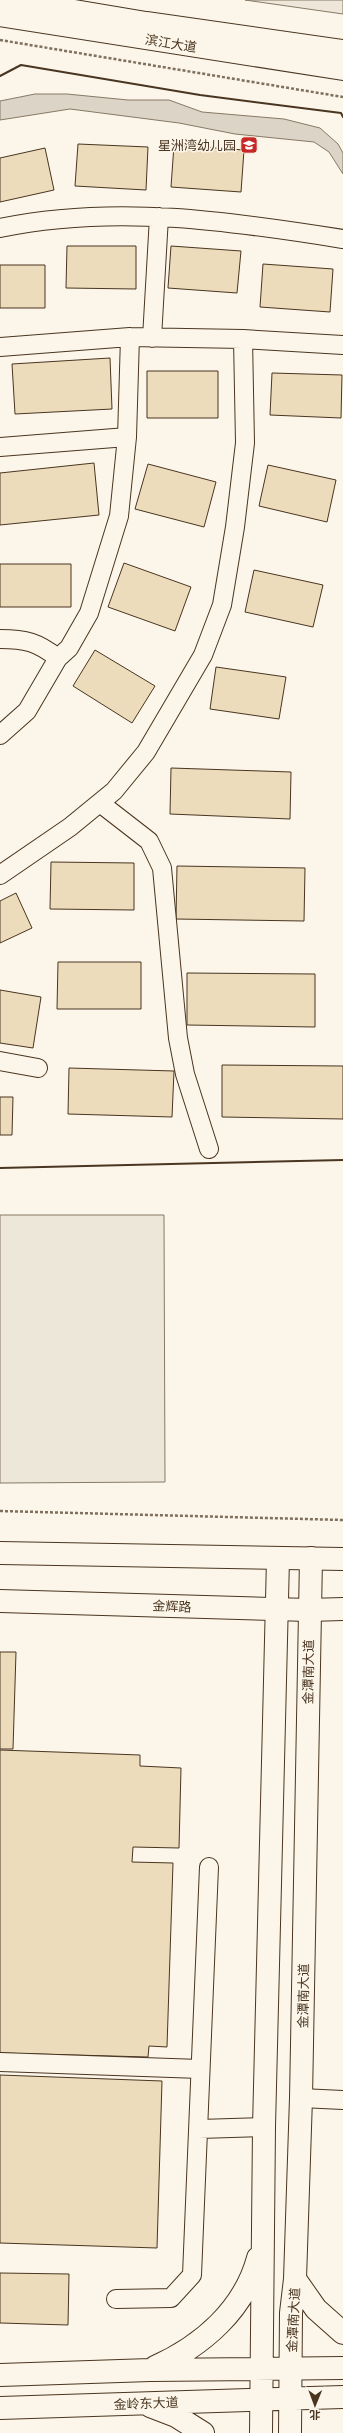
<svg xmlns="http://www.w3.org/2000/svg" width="343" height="2433" font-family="Karla,'Noto Sans SC',sans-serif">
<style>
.green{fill:#ede6d9;stroke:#887966}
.parking{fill:#ede7d9;stroke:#887966}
.water{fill:#dcd4c6;stroke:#887966}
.building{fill:#ecdcbc;stroke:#4a3520}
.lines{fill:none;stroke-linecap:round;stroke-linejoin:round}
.street-casing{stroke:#4a3520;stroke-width:20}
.secondary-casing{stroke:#4a3520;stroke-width:24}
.primary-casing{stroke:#4a3520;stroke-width:24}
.path{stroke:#7f6f5c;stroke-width:2.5;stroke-dasharray:3 2;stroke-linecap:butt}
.street{stroke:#fbf6e9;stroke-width:18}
.secondary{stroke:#fbf6e9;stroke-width:22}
.primary{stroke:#fbf6e9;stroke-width:22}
.wall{stroke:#4a3520;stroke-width:2}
.labels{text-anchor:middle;stroke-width:3;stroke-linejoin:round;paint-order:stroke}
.street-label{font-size:13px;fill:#4a3520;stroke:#fbf6e9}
.poi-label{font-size:13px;fill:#4a3520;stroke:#fbf6e9;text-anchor:end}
</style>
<rect width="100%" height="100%" fill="#fbf6e9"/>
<!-- green -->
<path class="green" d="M245 0H343V14Z"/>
<!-- parking -->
<path class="parking" d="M0 1215H164L165 1482 0 1483Z"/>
<!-- water -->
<path class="water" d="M35 94H67L128 100H169L202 112 284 119 320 128 338 144 343 153V174L329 152 314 142 235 134 179 123 70 109 0 120V101Z"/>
<!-- building -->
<path class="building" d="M78 144 148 147 146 190 75 186Z
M174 145 244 150 241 192 171 187Z
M45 148 54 190 0 202V158Z
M67 246H136V289L66 288Z
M171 246 241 251 237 293 168 288Z
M263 264 333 269 330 312 260 307Z
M0 265H45V308H0Z
M110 358 112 409 15 414 12 364Z
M147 371H218V418H147Z
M272 373 342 375 341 418 270 415Z
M94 463 99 515 0 525V473Z
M148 464 216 482 204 527 135 509Z
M268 465 336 480 327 522 259 506Z
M124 563 191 587 175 631 108 607Z
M0 564H71V607H0Z
M254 570 323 585 313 627 245 612Z
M95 650 155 686 132 723 73 686Z
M216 667 286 677 279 719 210 709Z
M171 768 291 772 290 819 170 814Z
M51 862 134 863V910L50 909Z
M177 866 305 868 304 921 176 919Z
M16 893 32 928 0 943V901Z
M58 962H141V1009H57Z
M187 973 315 974V1027L187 1025Z
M0 990 41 997 33 1048 0 1043Z
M222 1065 343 1066V1119L222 1117Z
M69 1068 174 1071 172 1117 68 1114Z
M0 1097H13L12 1135H0Z
M0 1652H16L13 1749H0Z
M0 1750 140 1755V1766L181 1768 179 1848 133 1847 132 1862 173 1863 167 2047 149 2046 148 2057 0 2053Z
M0 2075 162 2081 157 2248 0 2243Z
M0 2273 69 2274 68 2325 0 2323Z"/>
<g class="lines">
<defs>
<path id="street" d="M0 228C114 204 230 221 343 239
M152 338 159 217
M0 347 130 337 243 339 343 345
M0 447 127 437
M0 639C26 639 37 642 58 658
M0 735 27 711 58 658 69 648 89 613 119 516 127 437 130 337
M100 803 149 841 162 868 178 1038 185 1074 209 1149
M0 875 70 827 114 791 146 752 203 655 222 605 235 527 245 443 243 339
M0 1061 38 1068
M0 2062 200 2069
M301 2098 343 2100
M199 2129 264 2127
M116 2299 171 2298 192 2275 209 1867"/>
<path id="secondary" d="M8 0 146 23 343 51
M0 15 343 69
M295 2279 316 2309 343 2333
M155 2367C202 2346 244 2310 258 2258
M0 2375 150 2370 343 2368
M150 2406 176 2416 203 2433
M0 2408 343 2397
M261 2433 264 2127 278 1559
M290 2433 291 2313 295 2279 301 2098 311 1558"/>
<path id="primary" d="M0 1553 343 1559
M0 1601 309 1610 343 1609"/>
</defs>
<!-- street casing -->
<use href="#street" class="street-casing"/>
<!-- secondary casing -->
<use href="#secondary" class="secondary-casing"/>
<!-- primary casing -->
<use href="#primary" class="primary-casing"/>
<!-- path -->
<path class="path" d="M0 40 343 97
M0 1511 343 1520"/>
<!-- street -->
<use href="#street" class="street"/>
<!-- secondary -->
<use href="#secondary" class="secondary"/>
<!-- primary -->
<use href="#primary" class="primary"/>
<!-- wall -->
<path class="wall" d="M0 76 21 65 200 95 341 113 343 117
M0 1168 343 1160"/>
</g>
<!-- icons -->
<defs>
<symbol id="school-square" viewBox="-11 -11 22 22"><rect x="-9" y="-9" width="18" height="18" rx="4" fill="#c62828" stroke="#fbf6e9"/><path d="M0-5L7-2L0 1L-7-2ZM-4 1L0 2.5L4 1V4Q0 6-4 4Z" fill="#fff"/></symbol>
</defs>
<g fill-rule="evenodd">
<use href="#school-square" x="239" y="135" width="20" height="20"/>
</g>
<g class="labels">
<!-- street labels -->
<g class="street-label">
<text transform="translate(171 43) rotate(9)" y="5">滨江大道</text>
<text transform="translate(172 1606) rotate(2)" y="5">金辉路</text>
<text transform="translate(308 1672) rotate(-89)" y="5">金潭南大道</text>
<text transform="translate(303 1996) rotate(-89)" y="5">金潭南大道</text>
<text transform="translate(293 2320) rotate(-87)" y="5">金潭南大道</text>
<text transform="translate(146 2403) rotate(-2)" y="5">金岭东大道</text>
</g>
<!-- poi labels -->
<g class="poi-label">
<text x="236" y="150">星洲湾幼儿园</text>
</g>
</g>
<!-- north arrow -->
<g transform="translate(315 2405) rotate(181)" stroke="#fbf6e9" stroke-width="3" paint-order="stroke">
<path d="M0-3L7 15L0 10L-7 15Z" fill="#4a3520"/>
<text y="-6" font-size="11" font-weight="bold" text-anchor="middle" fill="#4a3520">北</text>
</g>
</svg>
